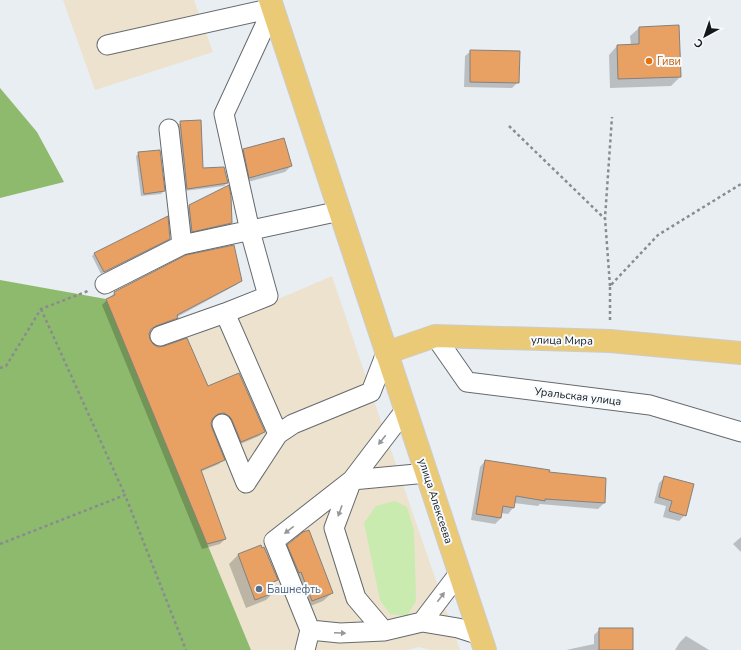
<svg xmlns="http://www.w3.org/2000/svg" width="741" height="650" font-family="'Nunito Sans',sans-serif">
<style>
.commercial{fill:#ece2cd}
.green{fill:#c9ebb0}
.forest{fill:#8eba6d}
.shadow{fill:#0003}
.building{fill:#e8a063;stroke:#85817d}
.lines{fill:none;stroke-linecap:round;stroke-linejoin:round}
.minor-casing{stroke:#666a6d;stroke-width:21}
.major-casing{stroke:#ccc;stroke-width:24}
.path{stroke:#898c8f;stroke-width:2.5;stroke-dasharray:3 3;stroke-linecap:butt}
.minor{stroke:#fff;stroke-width:19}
.major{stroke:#eaca76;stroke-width:22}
.oneway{fill:#969798}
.food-dot{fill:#e8710a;stroke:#f6fbff;stroke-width:1.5}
.service-dot{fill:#5c6f8a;stroke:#f6fbff;stroke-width:1.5}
.labels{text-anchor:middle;stroke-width:4;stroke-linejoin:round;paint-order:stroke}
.food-label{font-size:11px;fill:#c56008;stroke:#f6fbff;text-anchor:start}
.street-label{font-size:11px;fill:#161719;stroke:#f6fbff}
.service-label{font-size:11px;fill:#4e5e75;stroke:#f6fbff;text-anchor:start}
</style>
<rect width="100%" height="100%" fill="#e9eef2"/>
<!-- commercial -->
<path class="commercial" d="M63 0H194L213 52 95 90Z
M332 276 371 392 460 650H430L419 647 407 650H251L207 544 226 539 201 470 151 354Z"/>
<!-- green -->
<path class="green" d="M395 501 407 507 414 530 416 601 407 616 390 614 380 600 364 523 376 506Z"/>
<!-- forest -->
<path class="forest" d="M0 88 37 132 64 182 0 198Z
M0 280 106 299 251 650H0Z"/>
<!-- shadow -->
<path class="shadow" d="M639 28 680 77 671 86 610 88 609 55 617 46 631 45 630 36Z
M471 51 518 82 512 88 464 87 465 56Z
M181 122 202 169 227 183 224 186 184 191 178 125Z
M244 150 291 166 285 172 244 183 238 156Z
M139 153 164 191 161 194 141 196 136 156Z
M189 206 231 222 229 225 189 234 186 209Z
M169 238 166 241 101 274 92 256 95 253Z
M186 256 241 280 236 285 177 317 172 322 150 330 148 334 152 345 264 432 259 436 236 446 218 418 212 419 210 422 211 428 223 460 219 464 200 472 225 539 220 544 202 549 102 305 114 293Z
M485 461 548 473 604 503 598 509 540 504 538 506 514 503 513 508 508 514 501 513V518L495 524 471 520 480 467Z
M664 478 685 515 679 521 663 517 666 506 654 503 659 483Z
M741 537V552L733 544Z
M288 545 332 593 323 601 303 609 279 554Z
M261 546 277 580 272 585 275 591 266 600 246 608 229 564 238 555Z
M600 629 632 650H566L594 644V635Z
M686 636 709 650H675L680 642Z"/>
<!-- building -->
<path class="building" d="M679 25 681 77 618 79 617 45 639 44V27Z
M470 50 520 51 519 83 470 82Z
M201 120 203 168 224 167 228 183 187 189 180 121Z
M284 138 292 166 249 178 243 149Z
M160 150 165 191 144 194 138 152Z
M229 185 231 196 232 223 192 232 189 205Z
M168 216 170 239 104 272 94 253Z
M234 245 242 281 177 315 178 318 156 326 151 329 149 334 150 339 153 344 158 347 164 346 187 338 208 386 239 373 265 432 241 442 232 420 229 416 224 413 218 414 213 418 211 423 212 428 225 460 201 470 226 539 207 544 106 299 115 295 114 292 186 255Z
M485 460 550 470 549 472 606 478 605 503 545 499V501L516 496 514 508 503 506 501 518 476 514Z
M664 476 694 484 686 516 669 511 672 501 659 497Z
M309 530 333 593 312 601 301 572 299 573 287 545 303 532Z
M261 545 262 548 264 547 278 580 273 582 276 592 255 600 238 554Z
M599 628H633V650H599Z"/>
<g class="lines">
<defs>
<path id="minor" d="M107 45 273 8
M169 129 182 245
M105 284 182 245 340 211
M225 313 278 434
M160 336 225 313 268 296 250 231 224 114 273 8
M435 336 467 382 650 405 741 432
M406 409 352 480 274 541 310 630 340 633 384 631 422 622 458 628 480 635
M222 424 246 483 278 434 293 424 371 392 386 353
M422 622 460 572
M384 631 356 598 334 528 352 480 427 473
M305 650 310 630"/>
<path id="major" d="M270 0 485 650
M386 353 435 336 610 341 741 353"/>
</defs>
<!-- minor casing -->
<use href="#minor" class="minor-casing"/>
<!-- major casing -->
<use href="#major" class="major-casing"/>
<!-- path -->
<path class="path" d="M509 126 604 218
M610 286 605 218 612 117
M41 309 125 495
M610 320V286L658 235 741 184
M0 368 6 366 41 309 88 291
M0 544 125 495 186 650"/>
<!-- minor -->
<use href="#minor" class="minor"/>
<!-- major -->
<use href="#major" class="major"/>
</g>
<!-- one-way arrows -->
<defs><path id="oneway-solid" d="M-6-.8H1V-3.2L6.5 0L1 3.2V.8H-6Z"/></defs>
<g class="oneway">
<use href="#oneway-solid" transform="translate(382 440) rotate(128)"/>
<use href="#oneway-solid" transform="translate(340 511) rotate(110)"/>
<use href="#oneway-solid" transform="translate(289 530) rotate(142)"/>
<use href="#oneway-solid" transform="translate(441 597) rotate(-53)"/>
<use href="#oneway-solid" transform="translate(340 633) rotate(2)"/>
</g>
<!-- markers -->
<circle class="food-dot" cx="649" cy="61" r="4"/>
<circle class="service-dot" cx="259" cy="589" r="4"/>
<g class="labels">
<!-- food labels -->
<g class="food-label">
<text x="657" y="65">Гиви</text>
</g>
<!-- street labels -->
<g class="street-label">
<text transform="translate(562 340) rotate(1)" y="4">улица Мира</text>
<text transform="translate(578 396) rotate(7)" y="4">Уральская улица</text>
<text transform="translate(436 501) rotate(72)" y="4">улица Алексеева</text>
</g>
<!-- service labels -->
<g class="service-label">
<text x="267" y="593">Башнефть</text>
</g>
</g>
<!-- north arrow -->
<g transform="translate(705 36) rotate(220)" stroke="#f6fbff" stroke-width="3" paint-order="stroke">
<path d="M0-3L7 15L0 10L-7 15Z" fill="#161719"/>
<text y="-6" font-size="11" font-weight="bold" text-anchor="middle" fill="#161719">С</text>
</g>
</svg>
